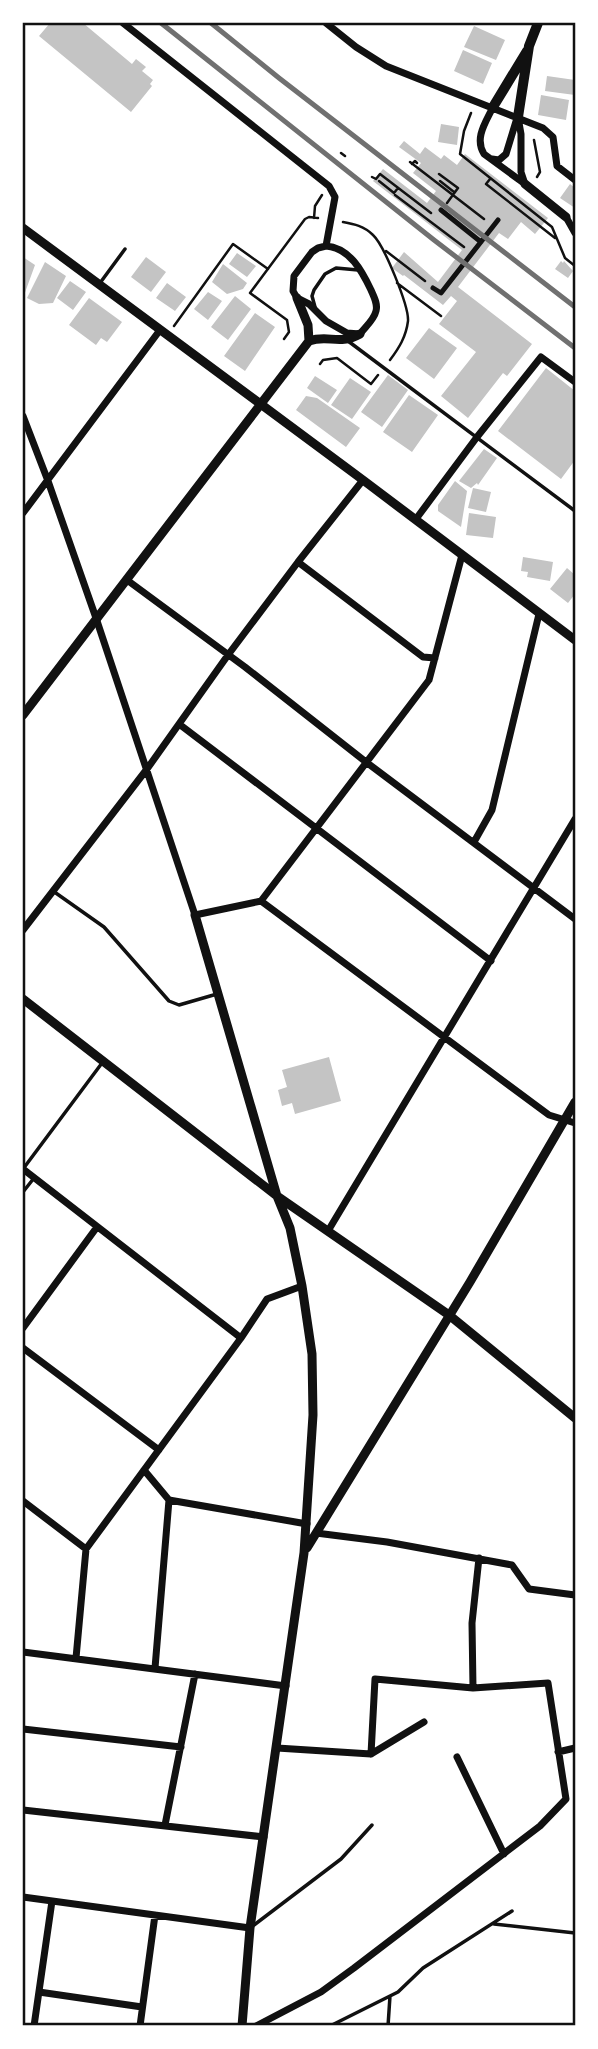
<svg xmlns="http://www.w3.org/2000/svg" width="598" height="2049" font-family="Arial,sans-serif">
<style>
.building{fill:#c4c4c4}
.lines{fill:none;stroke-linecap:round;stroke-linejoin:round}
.path{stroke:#111;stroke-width:2.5}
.service{stroke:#111;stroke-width:3.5}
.pedestrian{stroke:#111;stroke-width:5}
.minor{stroke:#111;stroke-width:7}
.tertiary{stroke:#111;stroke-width:9}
.secondary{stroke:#111;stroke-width:10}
.rail{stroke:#707070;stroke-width:5}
.neatline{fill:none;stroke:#111;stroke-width:2.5}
</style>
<rect width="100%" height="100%" fill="#fff"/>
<!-- building -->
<path class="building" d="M50 23H83L132 64 136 59 146 67 142 71 153 80 150 84 152 86 131 112 39 36Z
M474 26 505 40 496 60 464 47Z
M463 50 492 63 483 84 454 71Z
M547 76 575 80V95L545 91Z
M541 95 569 100 566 120 538 115Z
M441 124 459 127 457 145 438 142Z
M404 141 420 154 425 147 441 159 444 155 457 165 465 154 548 218 535 234 521 222 508 239 499 233 458 287 532 344 507 376 503 373 468 418 441 396 476 352 439 324 457 301 451 296 443 305 404 275 403 276 392 268 404 252 438 282 462 250 373 181 383 169 427 203 436 191 413 173 421 163 399 147Z
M570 184 575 188V208L560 198Z
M237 253 256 266 247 277 229 264Z
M23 257 35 265 23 298Z
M146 257 166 272 151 292 131 277Z
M561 261 563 263 564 261 573 271 568 278 555 269Z
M45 262 66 276 53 303 39 304 27 298Z
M223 264 247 283 243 289 227 294 212 282Z
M70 281 86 292 73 310 57 298Z
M167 283 186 297 175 311 156 298Z
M208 292 222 301 208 320 194 309Z
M235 296 251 309 228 340 211 327Z
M89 298 122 322 107 342 101 338 96 345 69 325Z
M255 313 275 327 245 371 224 356Z
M429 328 457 348 434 379 406 358Z
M546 368 575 391V460L561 479 498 431Z
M388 375 408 390 382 427 361 412Z
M315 376 337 390 328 403 307 388Z
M350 378 371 392 352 419 331 405Z
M409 395 438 415 412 452 383 432Z
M306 396 317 398 360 428 346 447 296 410Z
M484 449 497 458 478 485 477 483 471 488 459 481Z
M455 481 467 491 461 527 438 511V505Z
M473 488 491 492 486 512 468 508Z
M469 513 496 517 493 538 466 535Z
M523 557 553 562 550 581 527 577 528 572 521 571Z
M567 568 575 575V594L568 603 550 589Z
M329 1057 341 1101 295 1114 292 1103 282 1106 278 1090 287 1087 282 1070Z"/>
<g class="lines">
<!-- path -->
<path class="path" d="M471 113 464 131 460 154 552 227 565 258 575 266
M534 140 540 172 537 177
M341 153 345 156
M410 162 484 219
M412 164 415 161 417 163
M439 174 458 188 447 203
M372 177 376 179 380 174 431 213
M490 179 486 184 555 238
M379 181 394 193 398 188
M440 181 454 192
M395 195 464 247
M314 218 315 206 322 195
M343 222C354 224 364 226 373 235 384 245 409 306 408 321 406 337 399 348 390 360
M386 251 425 281
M397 283 441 316
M174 326 233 244 268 269
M284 339 289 332 287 320 250 293 305 219 309 217 318 218
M320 364 323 360 337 358 371 384 378 375"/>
<!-- service -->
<path class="service" d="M100 283 125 249
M315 307 312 296 314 290 325 274 336 268 358 270
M348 341 575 511
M53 891 104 927 169 1001 179 1005 217 994
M23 1169 102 1063
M23 1192 34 1178
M494 1924 575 1933
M254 1925 341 1859 372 1825
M330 2026 398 1992 423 1968 512 1911
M388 2026 390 1996"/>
<!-- pedestrian -->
<path class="pedestrian" d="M441 210 481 242
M433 288 441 293 498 220"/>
<!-- minor -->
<path class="minor" d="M123 23 329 186 335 197 326 246
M326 23 356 47 386 66 543 128 553 137 557 166 575 180
M493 107C486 122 474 138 484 154L525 184
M518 117 521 134V172L525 184
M492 159 499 160 506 154 517 118
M566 217 575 233
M326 246C350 248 362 271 371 290 374 297 378 304 376 311 374 320 365 327 360 334L347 333 326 321 309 304 297 298 293 291 294 276 312 252 318 248Z
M23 416 48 481 96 618 195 915 261 901 429 680 462 555
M23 513 160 330
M416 519 477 437 541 357 575 382
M298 562 423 657 435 658
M127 580 245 667 366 762 575 919
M179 724 491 961
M474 842 492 810 539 614
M261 901 549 1115 575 1123
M23 930 147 769 228 655 298 562 363 480
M23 1169 241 1338
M328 1231 575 819
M23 1328 97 1227
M23 1348 159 1450
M144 1470 169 1500 307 1524
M23 1501 86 1549
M316 1533 387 1542 512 1565 529 1589 575 1595
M23 1652 286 1686
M76 1658 86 1549 241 1338 267 1299 302 1286
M155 1668 169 1500
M473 1688 472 1623 479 1558
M23 1729 181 1747
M558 1752 575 1748
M371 1754 424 1722
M457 1757 504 1854
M23 1810 264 1837
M165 1825 195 1674
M23 1897 250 1928
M39 1992 142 2007
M34 2026 52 1901
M140 2026 155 1915
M256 2026 321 1992 354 1968 540 1826 566 1799 548 1683 473 1688 375 1679 371 1754 277 1748"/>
<!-- tertiary -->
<path class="tertiary" d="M525 184 566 217
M23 228 363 480 575 640
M297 298 308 325 309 341
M309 341C329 334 338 346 360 334
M23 715 309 341
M195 915 277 1196 290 1228 302 1286 312 1354 313 1415 304 1553 250 1928 242 2026
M23 999 277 1196 449 1315 575 1418
M307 1548 470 1282 575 1102"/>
<!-- secondary -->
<path class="secondary" d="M493 107 527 51
M518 117 529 46 538 23"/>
<!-- rail -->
<path class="rail" d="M161 23 434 240 575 348
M211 23 279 78 575 307"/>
</g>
<!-- border -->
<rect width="598" height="2049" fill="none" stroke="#ffffff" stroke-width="49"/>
<rect x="24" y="24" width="550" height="2000" class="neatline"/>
</svg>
